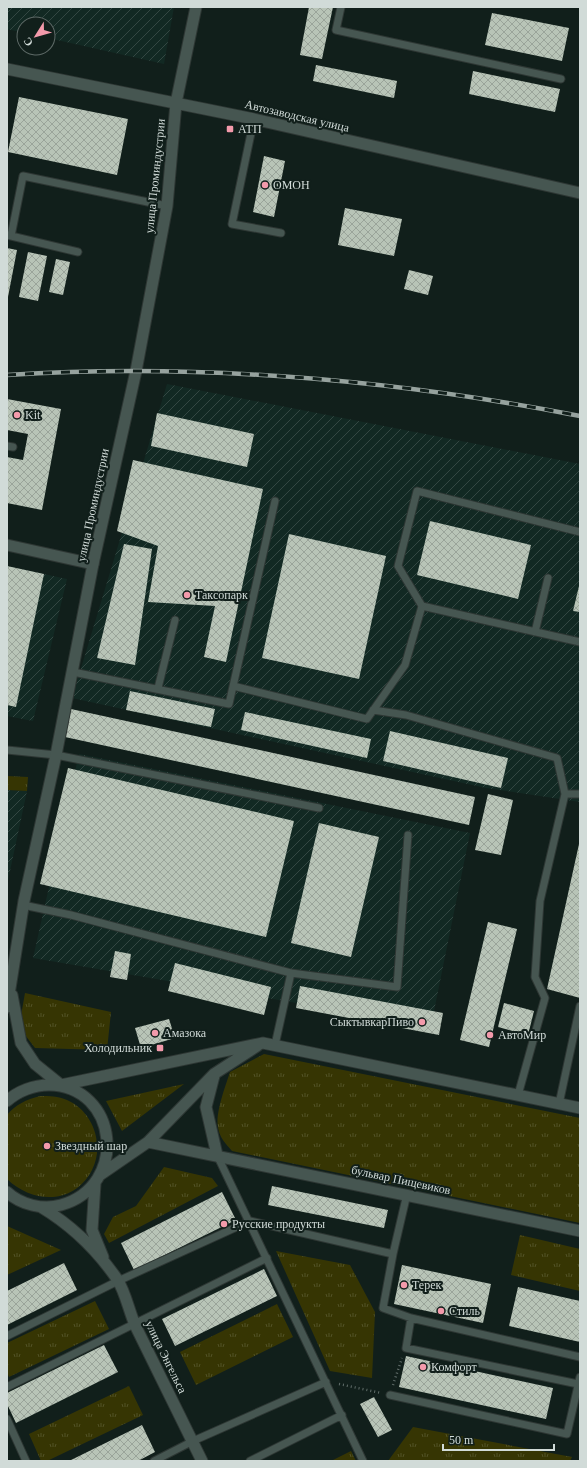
<svg xmlns="http://www.w3.org/2000/svg" width="587" height="1468" font-family="'Times New Roman',serif">
<style>
.industrial{fill:url(#industrial-furrows)}
.grass{fill:url(#grass-tufts)}
.building{fill:url(#building-cross-hatch)}
.lines{fill:none;stroke-linecap:round;stroke-linejoin:round}
.service-casing{stroke:#2e3734;stroke-width:9}
.minor-casing{stroke:#2e3734;stroke-width:13}
.secondary-casing{stroke:#2e3734;stroke-width:13}
.path{stroke:#626e6b;stroke-width:2.5;stroke-dasharray:1 3;stroke-linecap:butt}
.service{stroke:#465651;stroke-width:7}
.minor{stroke:#465651;stroke-width:11}
.secondary{stroke:#465651;stroke-width:11}
.rail-casing{stroke:#96a29e;stroke-width:4.5}
.rail{stroke:#111f1b;stroke-width:3;stroke-dasharray:9;stroke-linecap:butt}
.poi-dot{fill:#f39aab;stroke:#111f1b;stroke-width:1.5}
.labels{text-anchor:middle;stroke-width:4;stroke-linejoin:round;paint-order:stroke}
.street-label{font-size:12px;fill:#d1dbd8;stroke:#111f1b}
.poi-label{font-size:12px;fill:#d1dbd8;stroke:#111f1b;text-anchor:start}
</style>
<defs>
<pattern id="industrial-furrows" width="10" height="10" patternUnits="userSpaceOnUse"><rect width="10" height="10" fill="#122923"/><path d="M-1 1l2-2M0 10L10 0M9 11l2-2" fill="none" stroke="#334742"/></pattern>
<pattern id="grass-tufts" width="24" height="20" patternUnits="userSpaceOnUse"><rect width="24" height="20" fill="#363503"/><path d="M3 7l-1-3M5 7V3M7 7l1-3M15 17l-1-3M17 17v-4M19 17l1-3" fill="none" stroke="#525227"/></pattern>
<pattern id="building-cross-hatch" width="8" height="8" patternUnits="userSpaceOnUse"><rect width="8" height="8" fill="#b8c4b7"/><path d="M0 0l8 8M0 8l8-8" fill="none" stroke="#9aa49a"/></pattern>
</defs>
<rect width="100%" height="100%" fill="#111f1b"/>
<!-- industrial -->
<path class="industrial" d="M7 7H174L164 64 48 38V24H24V33L7 29Z
M167 384 580 464V802L486 788 72 698Z
M7 566 67 579 33 721 7 716Z
M79 754 470 833 431 1026 33 958Z
M7 790 27 791 7 885Z"/>
<!-- grass -->
<path class="grass" d="M7 776 28 777 27 791 7 790Z
M25 993 111 1012 107 1050 35 1048 19 1027Z
M264 1054 580 1118V1223L232 1151C226 1144 219 1137 218 1127 215 1113 226 1085 230 1072Z
M184 1084 122 1131 106 1101Z
M40 1096C49 1096 58 1096 67 1100 93 1111 105 1145 92 1170 74 1205 33 1204 7 1179V1115C16 1104 26 1100 40 1096Z
M164 1167 212 1178 218 1186 109 1243 104 1234 113 1217 136 1206Z
M7 1226 61 1250 7 1275Z
M520 1235 580 1249V1291L511 1275Z
M276 1251 350 1265 375 1312 372 1378 330 1371Z
M95 1301 109 1329 9 1377 7 1372V1343Z
M277 1304 293 1337 196 1385 180 1352Z
M129 1386 143 1415 47 1461H41L29 1434Z
M413 1427 572 1457 570 1461H388Z
M351 1451 356 1461H331Z"/>
<!-- building -->
<path class="building" d="M309 7H333L322 59 300 55Z
M492 13 569 28 562 61 485 45Z
M316 65 397 81 394 98 313 81Z
M473 71 560 89 555 112 469 94Z
M19 97 128 119 117 175 8 152Z
M264 156 285 161 274 217 253 212Z
M345 208 402 219 394 256 338 245Z
M7 248 17 250 8 297H7Z
M28 252 47 256 38 301 19 297Z
M56 259 70 262 63 295 49 292Z
M409 270 433 276 428 295 404 289Z
M7 399 61 409 42 510 7 503V457L23 460 28 434 7 430Z
M157 413 254 434 247 467 151 446Z
M133 460 263 489 226 662 204 657 215 606 148 602 158 546 117 531Z
M430 521 531 545 518 599 417 575Z
M289 534 386 556 359 679 262 658Z
M124 544 152 549 135 665 97 658Z
M7 566 44 574 16 707 7 705Z
M579 586H580V612L573 611Z
M130 691 215 709 211 727 126 710Z
M71 709 475 797 469 825 65 737Z
M245 712 371 739 367 758 241 730Z
M390 731 508 758 501 788 383 761Z
M68 768 294 821 266 937 40 884Z
M488 794 513 800 501 855 475 850Z
M319 823 379 837 351 957 291 943Z
M579 844H580V998L547 989Z
M488 922 517 929 489 1047 460 1040Z
M115 951 131 954 127 980 110 977Z
M175 963 271 987 264 1015 168 991Z
M300 986 443 1013 439 1035 296 1008Z
M504 1003 534 1011 528 1035 498 1027Z
M169 1019 175 1038 141 1048 135 1028Z
M272 1186 388 1210 384 1228 268 1205Z
M222 1192 236 1220 134 1270 121 1243Z
M64 1263 77 1290 7 1325V1291Z
M402 1265 491 1284 483 1323 394 1304Z
M264 1269 277 1296 175 1346 162 1319Z
M518 1287 580 1301V1342L509 1326Z
M104 1345 118 1372 16 1423 7 1404V1393Z
M406 1356 553 1388 546 1419 399 1387Z
M374 1397 392 1430 378 1437 360 1404Z
M142 1425 155 1452 138 1461H69Z"/>
<g class="lines">
<defs>
<path id="service" d="M341 7 336 30 561 79
M254 119 232 224 281 233
M7 235 78 252
M11 236 23 176 167 206
M7 446 13 447
M422 606 398 566 417 491 580 532
M535 632 548 578
M73 672 229 704 275 501
M233 686 367 719 405 665 422 606 580 642
M158 688 175 620
M373 710 406 715 557 758 565 794
M7 750 56 755 319 808
M23 905 71 915 291 973
M275 1045 291 973 397 987 408 835
M518 1095 545 998 535 977 540 901 565 794H580
M559 1104 580 1006
M217 1155 363 1461
M393 1254 383 1308 411 1318 580 1357
M411 1318 406 1348 578 1384
M7 1336 118 1281 250 1221 393 1254 407 1194
M7 1387 267 1258
M390 1395 567 1434 580 1377
M7 1419 26 1461
M154 1461 193 1441 326 1382
M250 1461 342 1415"/>
<path id="minor" d="M7 545 93 564"/>
<path id="secondary" d="M7 69 254 119 580 193
M12 995 21 1043 35 1064 61 1085 263 1043 580 1108
M7 1007 24 901 56 755 93 564 136 371 167 206 176 103 196 7
M214 1076 206 1107 217 1155
M7 1101C18 1091 34 1085 49 1085 119 1086 129 1186 61 1205 43 1210 21 1205 7 1192
M148 1142 580 1231
M100 1175 148 1142 214 1074 257 1046
M95 1184 92 1230 103 1257
M41 1207C71 1225 97 1250 117 1279 126 1293 129 1312 136 1327 158 1372 180 1416 202 1461"/>
</defs>
<!-- service casing -->
<use href="#service" class="service-casing"/>
<!-- minor casing -->
<use href="#minor" class="minor-casing"/>
<!-- secondary casing -->
<use href="#secondary" class="secondary-casing"/>
<!-- path -->
<path class="path" d="M339 1384 381 1393
M393 1385 402 1358"/>
<!-- service -->
<use href="#service" class="service"/>
<!-- minor -->
<use href="#minor" class="minor"/>
<!-- secondary -->
<use href="#secondary" class="secondary"/>
<defs>
<path id="rail" d="M7 375C200 363 390 379 580 416"/>
</defs>
<!-- rail casing -->
<use href="#rail" class="rail-casing"/>
<!-- rail -->
<use href="#rail" class="rail"/>
</g>
<!-- markers -->
<g class="poi-dot">
<rect x="226" y="125" width="8" height="8" rx="2"/>
<circle cx="265" cy="185" r="4"/>
<circle cx="17" cy="415" r="4"/>
<circle cx="187" cy="595" r="4"/>
<circle cx="422" cy="1022" r="4"/>
<circle cx="155" cy="1033" r="4"/>
<circle cx="490" cy="1035" r="4"/>
<rect x="156" y="1044" width="8" height="8" rx="2"/>
<circle cx="47" cy="1146" r="4"/>
<circle cx="224" cy="1224" r="4"/>
<circle cx="404" cy="1285" r="4"/>
<circle cx="441" cy="1311" r="4"/>
<circle cx="423" cy="1367" r="4"/>
</g>
<g class="labels">
<!-- street labels -->
<g class="street-label">
<text transform="translate(297 116) rotate(13)" y="4">Автозаводская улица</text>
<text transform="translate(155 176) rotate(-84)" y="4">улица Проминдустрии</text>
<text transform="translate(93 505) rotate(-78)" y="4">улица Проминдустрии</text>
<text transform="translate(401 1180) rotate(12)" y="4">бульвар Пищевиков</text>
<text transform="translate(166 1357) rotate(64)" y="4">улица Энгельса</text>
</g>
<!-- poi labels -->
<g class="poi-label">
<text x="238" y="133">АТП</text>
<text x="273" y="189">ОМОН</text>
<text x="25" y="419">Kit</text>
<text x="195" y="599">Таксопарк</text>
<text x="414" y="1026" text-anchor="end">СыктывкарПиво</text>
<text x="163" y="1037">Амазока</text>
<text x="498" y="1039">АвтоМир</text>
<text x="152" y="1052" text-anchor="end">Холодильник</text>
<text x="55" y="1150">Звездный шар</text>
<text x="232" y="1228">Русские продукты</text>
<text x="412" y="1289">Терек</text>
<text x="449" y="1315">Стиль</text>
<text x="431" y="1371">Комфорт</text>
</g>
</g>
<!-- border -->
<rect width="587" height="1468" fill="none" stroke="#d1dbd8" stroke-width="16"/>
<!-- north arrow -->
<g transform="translate(36 36) rotate(233)"><circle r="19" fill="#111f1b" stroke="#5e6a67"/>
<path d="M0-3L7 15L0 10L-7 15Z" fill="#f39aab"/>
<text y="-6" font-size="11" font-weight="bold" text-anchor="middle" fill="#d1dbd8">С</text>
</g>
<!-- scale -->
<path d="M443 1444v6h111v-6" fill="none" stroke="#d1dbd8" stroke-width="2"/>
<text x="449" y="1444" font-size="12" fill="#d1dbd8" stroke="#111f1b" stroke-width="3" paint-order="stroke">50 m</text>
</svg>
